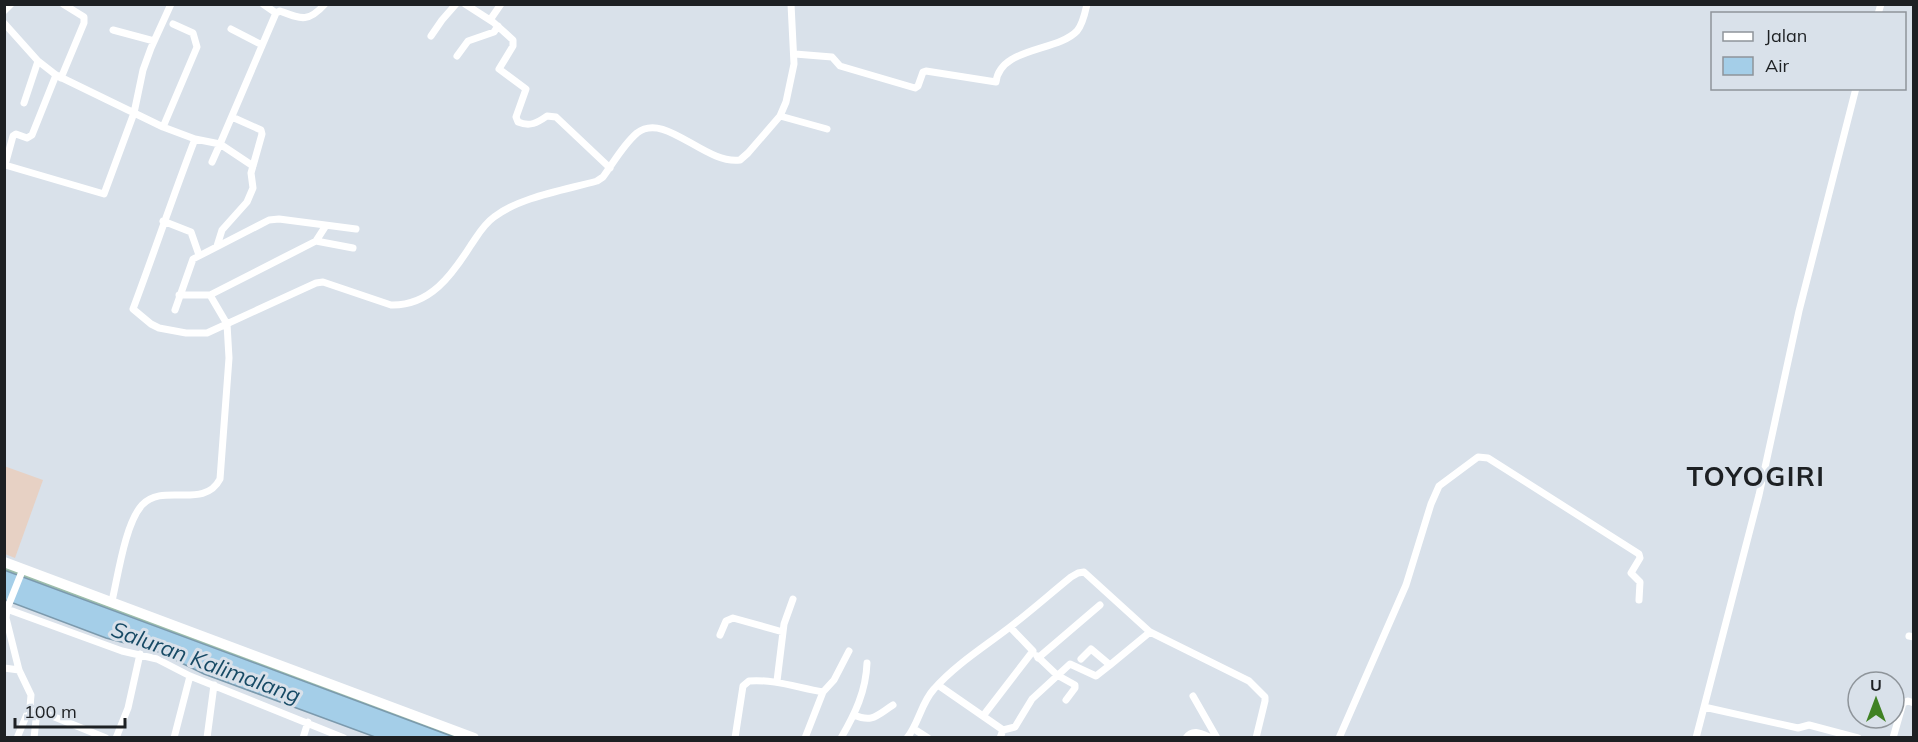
<svg xmlns="http://www.w3.org/2000/svg" width="1918" height="742" font-family="Mulish,sans-serif">
<style>
.commercial{fill:#e7d1c4}
.green{fill:#9ebfac}
.water{fill:#a4cee8;stroke:#7c9aad;stroke-width:1.5}
.lines{fill:none;stroke-linecap:round;stroke-linejoin:round}
.minor{stroke:#fff;stroke-width:7}
.primary{stroke:#fff;stroke-width:10}
.labels{text-anchor:middle;stroke-width:6;stroke-linejoin:round;paint-order:stroke}
.water-label{font-size:22px;font-style:italic;fill:#174a65;stroke:#d9e1ea}
.district-label{font-size:27px;font-weight:bold;letter-spacing:1.5px;fill:#1d2023;stroke:#d9e1ea}
</style>
<rect width="100%" height="100%" fill="#d9e1ea"/>
<!-- commercial -->
<path class="commercial" d="M4 466 43 480 15 558 5 554Z"/>
<!-- green -->
<path class="green" d="M4 562 474 737H454L5 570Z"/>
<!-- water -->
<path class="water" d="M4 570 454 737H375L204 674 159 652 106 638 5 600Z"/>
<g class="lines">
<!-- minor -->
<path class="minor" d="M263 4 276 13 280 11C301 19 308 23 325 4
M465 4 493 22 513 40V46L499 69 526 89 516 117 518 122C530 127 537 123 547 116L556 117 610 168
M4 11 11 4
M1878 14 1881 4
M490 20 501 4
M4 23 38 61 56 75 163 127 195 139C173 196 154 253 133 309L151 324 159 328 186 333H207L316 283 323 282 391 305C430 306 452 275 471 245 478 235 483 225 494 217 520 197 565 190 597 181L603 177C614 162 623 145 637 133 665 111 705 165 740 160L748 153 780 116 786 102 794 64 791 4
M231 29 262 45
M113 30 154 41
M431 36 442 20 456 4
M795 54 832 57 840 66 915 88 918 86 923 72 926 71 996 82C1000 47 1057 52 1077 31 1083 24 1085 13 1087 4
M457 56 468 41 494 32 498 26
M56 75 32 135 27 138 16 134 13 136 5 165 104 194 134 113 143 70 151 48 171 4
M61 78 84 23V17L63 4
M24 103 38 61
M780 116 827 129
M163 127 197 47 193 33 173 24
M195 139 220 144 276 13
M212 162 220 144 253 166
M163 221 191 232 199 255
M316 241 353 248
M217 246 222 230 247 202 253 188 251 173 262 134 261 130 232 117
M179 295H210
M175 310 193 259 269 220 279 219 356 229
M112 601C118 576 125 524 142 505 163 482 204 510 220 479L229 358 227 324 210 295 316 241 325 227
M4 608 122 651 157 659 190 676 344 738
M720 635 726 621 733 618 783 632
M1909 636 1914 637
M1037 656 1057 675 1075 685V688L1066 700
M1038 658 1100 605
M1110 665 1150 632
M4 668 19 670
M777 681 784 624 793 599
M938 685 1003 730 1000 738
M1193 696 1217 738
M30 707 106 738
M1704 707 1798 728 1809 725 1858 738
M854 715C873 723 877 715 893 705
M983 716 1033 651 1010 627
M914 729 928 738
M1003 730 1015 727 1032 699 1070 664 1096 676 1110 665 1091 649 1081 659
M17 738 30 707 31 695 19 670 6 618 7 609 23 569
M34 738 37 711
M116 738 128 708 140 654
M174 738 190 676
M207 738 214 685
M303 738 308 722
M735 738 743 686 749 681C775 679 798 688 823 692
M805 738 823 692 834 680 849 651
M841 738C855 714 866 691 867 663
M907 738C919 723 921 703 934 689 955 665 984 647 1010 627 1031 611 1050 594 1071 577L1078 573 1084 572 1150 632 1249 681 1265 697V701L1256 738
M1186 738C1193 728 1202 734 1211 738
M1339 738 1406 585 1431 504 1439 486 1478 457 1488 458 1639 554 1640 558 1631 573 1640 582 1639 600
M1696 738 1759 495 1799 311 1856 88
M1893 738 1903 703 1908 701 1914 703"/>
<!-- primary -->
<path class="primary" d="M4 562 474 738"/>
</g>
<g class="labels">
<!-- water labels -->
<g class="water-label">
<text transform="translate(206 662) rotate(20)" y="8">Saluran Kalimalang</text>
</g>
<!-- district labels -->
<g class="district-label">
<text x="1756" y="486">TOYOGIRI</text>
</g>
</g>
<!-- border -->
<rect width="1918" height="742" fill="none" stroke="#1d2023" stroke-width="12"/>
<!-- legend -->
<rect x="1711" y="12" width="195" height="78" fill="#d9e1ea" stroke="#8e949a" stroke-width="1.5"/>
<rect x="1723" y="32" width="30" height="9" fill="#ffffff" stroke="#8e949a" stroke-width="1.5"/>
<text x="1765" y="42" font-size="18" fill="#1d2023">Jalan</text>
<rect x="1723" y="57" width="30" height="18" fill="#a4cee8" stroke="#8e949a" stroke-width="1.5"/>
<text x="1765" y="72" font-size="18" fill="#1d2023">Air</text>
<!-- north arrow -->
<g transform="translate(1876 700)"><circle r="28" fill="#d9e1ea" stroke="#8e949a" stroke-width="1.5"/>
<path d="M0-4.5L10 22L0 15L-10 22Z" fill="#408224"/>
<text y="-9" font-size="16" font-weight="bold" text-anchor="middle" fill="#1d2023">U</text>
</g>
<!-- scale -->
<path d="M15 718v9h110v-9" fill="none" stroke="#1d2023" stroke-width="3"/>
<text x="24" y="718" font-size="18" fill="#1d2023" stroke="#d9e1ea" stroke-width="4.5" paint-order="stroke">100 m</text>
</svg>
